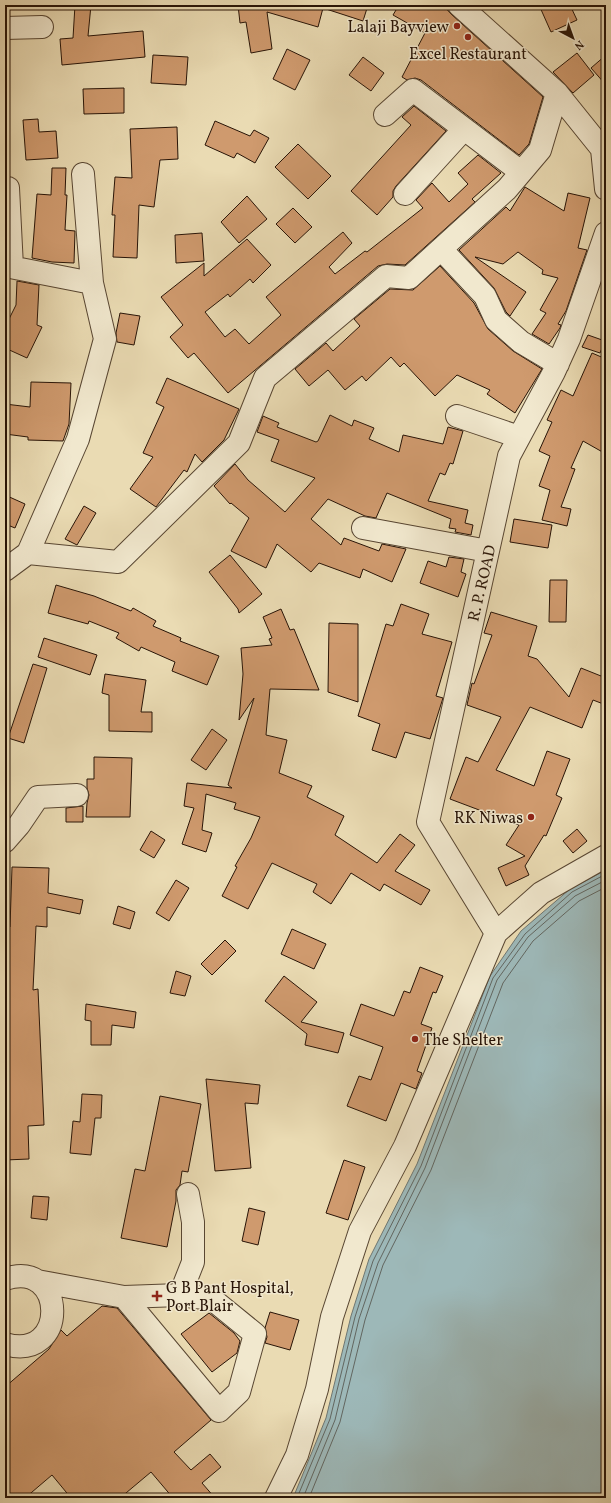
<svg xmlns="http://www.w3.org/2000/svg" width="611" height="1503" font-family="Vollkorn,serif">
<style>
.water{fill:#9db8b8;stroke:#6e7671}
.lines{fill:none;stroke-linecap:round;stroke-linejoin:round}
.shore{stroke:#626660;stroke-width:1}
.building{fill:#cf9a6e;stroke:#281407}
.minor-casing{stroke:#584632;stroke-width:24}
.minor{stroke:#f1e8ce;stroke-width:22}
.poi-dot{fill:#8f2418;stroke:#f1e8ce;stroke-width:1.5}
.labels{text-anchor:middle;stroke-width:3;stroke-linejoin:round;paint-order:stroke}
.poi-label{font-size:16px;fill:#281407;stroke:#f1e8ce;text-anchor:end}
.street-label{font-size:16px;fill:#281407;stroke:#f1e8ce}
</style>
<rect width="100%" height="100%" fill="#eadbb3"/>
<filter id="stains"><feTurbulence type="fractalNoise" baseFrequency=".005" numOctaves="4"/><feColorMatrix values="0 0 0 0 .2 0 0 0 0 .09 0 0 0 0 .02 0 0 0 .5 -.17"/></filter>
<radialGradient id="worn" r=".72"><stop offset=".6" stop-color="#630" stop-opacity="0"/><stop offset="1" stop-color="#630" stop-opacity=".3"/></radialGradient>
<!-- water -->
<path class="water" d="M606 870V1498H293L326 1418 351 1316 369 1259 417 1164 490 976 521 931 570 889Z"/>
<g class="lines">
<!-- shore -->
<path class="shore" d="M297 1498 330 1419 355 1317 373 1261 421 1166 493 978 525 934 572 892 606 874
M303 1498 335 1420 359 1319 378 1263 425 1168 497 980 528 937 575 896 606 880
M309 1498 340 1422 365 1320 383 1265 431 1170 503 983 533 941 579 901 606 887"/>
</g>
<!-- building -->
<path class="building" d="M75 5H91L88 36 143 31 145 57 62 65 60 39 73 38Z
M238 5H368L363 21 323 8 318 27 267 12 272 49 251 53 246 22 240 23Z
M399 5H443L451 14 543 97 529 144 519 155 421 80 415 78 407 80 402 77 425 33 393 15Z
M539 5H570L577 20 551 32Z
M287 49 310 60 295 90 273 79Z
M577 53 594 75 573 93 553 72Z
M153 55 188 57 186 85 151 83Z
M606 55V85L591 68Z
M363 57 384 73 371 91 349 75Z
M124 88V113L84 114 83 89Z
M414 106 446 131 396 186 393 191V197L377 215 351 191 411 125 402 117Z
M38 119 39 132 56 131 58 158 26 160 23 120Z
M215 121 250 136 254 130 269 138 255 163 237 153 234 158 205 145Z
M177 127 178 159 160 160 154 207 139 205 137 258 113 257 115 215H112L115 177 132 178 130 129Z
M298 144 331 176 308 199 275 167Z
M478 155 501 173 472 199 475 202 405 265 387 264 378 266 228 393 194 353 188 358 170 337 183 325 161 297 204 263V276L247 239 271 265 253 283 250 279 230 297 228 294 205 312 225 337 235 329 249 344 281 315 266 297 343 232 352 243 329 267 335 274 365 251 367 252 423 208 416 200 432 183 449 202 468 184 458 173Z
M52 168H66L65 195H67L65 230 75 231 74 263 52 262 32 258 37 194 51 195Z
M525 187 564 211 568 193 590 198 578 248 587 250 566 311 558 324 561 325 560 328 549 344 532 334 546 313 540 310 558 278 542 274 543 270 518 252 503 264 475 257 526 292 510 316 506 312 494 288 459 250 506 207 510 211Z
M247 196 267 219 239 243 221 222Z
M293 208 312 227 295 243 276 224Z
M202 233 204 261 176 263 175 235Z
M440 266 474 303 488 329 513 351 542 369 515 413 487 394 490 390 457 375 435 396 404 363 400 367 391 357 366 381 362 376 345 390 328 370 309 386 295 369 326 343 333 351 360 326 354 319 390 289 413 290Z
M17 281 39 285 37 325 42 327 27 358 5 348V327L16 305Z
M120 313 140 316 134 345 117 342 116 333Z
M588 335 605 341 600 353 582 347Z
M592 353 606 359V454L583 441 571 468 575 469 561 507 571 509 567 526 542 520 550 490 539 486 550 456 539 451 552 422 547 420 561 390 573 396Z
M167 378 239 409 224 440 202 462 195 454 187 472 184 470 156 507 130 489 153 457 143 453 164 407 156 403Z
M31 382 71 383 69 424 63 441 28 440V437L5 434V404L30 407Z
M330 415 352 426 354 420 374 428 369 439 399 452 403 435 443 444 448 427 463 431 453 464 450 463 445 475 440 473 428 501 468 510 465 523 473 525 471 535 455 532 456 529 449 528 451 519 387 493 376 518 365 516 328 499 311 519 341 545 344 538 379 551 382 544 406 549 392 582 363 569 360 578 319 563 311 572 277 544 266 568 231 551 249 518 231 503 230 504 214 486 235 464 248 480 285 512 315 478 271 461 279 440 257 432 263 416 279 423 277 427 316 442 318 441Z
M5 495 25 504 15 528 5 524Z
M84 506 96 513 77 545 65 539Z
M514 519 552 525 548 548 510 542Z
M230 555 262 594 239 613 238 609 209 572Z
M449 557 464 559 461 572 466 574 458 597 420 583 428 561 446 567Z
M550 580H567L566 622H549Z
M56 585 94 596 131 611 133 608 156 621 153 626 181 638 180 641 219 656 207 685 172 671 175 662 141 647 139 651 116 638 119 633 89 621 88 624 48 613Z
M401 604 429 614 422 634 452 642 436 696 443 698 430 739 405 732 396 758 372 750 380 724 358 716 386 624 393 626Z
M281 609 290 630 294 629 319 690 270 689 266 735 287 740 279 773 312 786 307 797 344 816 335 835 377 863 400 834 415 845 395 871 430 890 421 905 384 884 380 891 351 873 331 904 313 892 317 884 272 863 248 909 222 896 237 867 235 866 251 838 260 817 234 809 236 803 206 794 202 830 212 833 206 852 182 844 194 808 184 806 187 783 232 788 228 785 254 698 239 720 243 674 241 648 272 645 269 639 272 638 263 617Z
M491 612 537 626 528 656 537 659 569 697 581 668 606 678V705L593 700 582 728 530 707 496 770 534 786 547 751 570 759 556 795 562 798 546 836 544 835 525 866 529 875 506 886 498 868 525 856 506 845 519 825 450 799 466 757 478 762 501 717 467 705 472 683 474 684 492 635 484 633Z
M329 623 358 624V702L328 692Z
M44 638 97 655 90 675 38 657Z
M33 664 47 668 24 743 8 738Z
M105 674 146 680 141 712H152V732L109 731V695L102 693Z
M212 729 227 740 206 770 191 760Z
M94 757 132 758 130 817H86L87 803 89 795 87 788V779H94Z
M83 806V822H66V808Z
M577 829 587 841 573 853 563 841Z
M151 831 165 840 154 858 140 850Z
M12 867 49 868 48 893 83 900 80 914 47 907V927L36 926 33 990 38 989 44 1125 28 1126 29 1159 5 1160V927H10Z
M176 880 189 888 169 921 156 913Z
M118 906 135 912 130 929 113 924Z
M292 929 326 944 314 969 281 954Z
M225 940 236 951 212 975 201 964Z
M420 967 443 976 436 993 433 992 421 1024 432 1028 417 1071 422 1073 416 1089 401 1083 386 1121 347 1106 359 1076 371 1080 383 1047 350 1035 361 1004 394 1016 404 991 410 993Z
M176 971 191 976 185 996 170 993Z
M284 976 317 1002 301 1022 344 1033 338 1053 305 1045 307 1034 265 1001Z
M86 1004 136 1012 134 1028 112 1025 111 1045H91V1021L85 1020Z
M206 1079 260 1085 258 1104 245 1103 251 1168 215 1171Z
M82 1094 102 1095 101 1118H95L91 1155 70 1153 73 1121 80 1122Z
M160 1096 201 1104 188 1172 182 1171 180 1185 176 1190V1201L167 1247 121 1238 135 1169 145 1171Z
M344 1160 365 1167 348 1220 326 1213Z
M33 1196 49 1197 47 1220 31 1218Z
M249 1208 265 1212 258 1245 242 1241Z
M102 1306 117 1308 211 1420 174 1452 191 1470 210 1454 221 1467 202 1483 215 1498H173L151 1472 120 1498H71L52 1475 25 1498H5V1387L49 1349 61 1330 67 1336Z
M270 1312 299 1320 290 1350 265 1343 267 1337 265 1328Z
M209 1313 234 1333 240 1341 237 1353 212 1372 181 1334Z"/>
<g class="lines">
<defs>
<path id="minor" d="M459 5 557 93 602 149 606 189
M5 28 42 27
M385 115 413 90 521 172
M83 174 92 283
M8 188 12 267
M405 194 464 129
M441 249 485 296 496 320 521 342 558 364
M5 266 92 283 105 339 78 439 28 553
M457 416 519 437
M363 528 488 551
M5 570 28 553 118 562 239 443 265 378 386 276 409 278 507 189 540 150 557 93
M5 841 19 825 38 797 77 795
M496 933 428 822 509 456 554 372 569 339 606 233
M5 1279C67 1258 69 1363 5 1344
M37 1281 124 1297 219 1411 239 1392 255 1334 212 1299 180 1295 124 1297
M180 1295 193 1262V1222L188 1194
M276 1498 297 1455 317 1389 332 1317 360 1231 405 1146 496 933 541 893 606 856"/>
</defs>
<!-- minor casing -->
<use href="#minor" class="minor-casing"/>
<!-- minor -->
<use href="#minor" class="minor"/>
</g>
<!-- markers -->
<g class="poi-dot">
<circle cx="457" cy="26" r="4"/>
<circle cx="468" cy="37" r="4"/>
<circle cx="531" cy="817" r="4"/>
<circle cx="415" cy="1039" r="4"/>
<path d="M155 1290h4v4h4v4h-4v4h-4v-4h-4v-4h4z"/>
</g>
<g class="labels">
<!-- poi labels -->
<g class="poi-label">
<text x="449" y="32">Lalaji Bayview</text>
<text x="468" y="59" text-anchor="middle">Excel Restaurant</text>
<text x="523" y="823">RK Niwas</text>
<text x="423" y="1045" text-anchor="start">The Shelter</text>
<text x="166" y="1293" text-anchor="start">G B Pant Hospital,<tspan x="166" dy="18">Port Blair</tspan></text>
</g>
<!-- street labels -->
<g class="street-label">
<text transform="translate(481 583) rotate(-77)" y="6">R. P. ROAD</text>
</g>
</g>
<!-- margin -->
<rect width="611" height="1503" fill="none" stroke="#eadbb3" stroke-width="20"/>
<rect x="6" y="6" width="599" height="1491" fill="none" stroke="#281407" stroke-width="2"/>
<rect x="10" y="10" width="591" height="1483" fill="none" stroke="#281407"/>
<!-- north arrow -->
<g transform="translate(573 38) rotate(139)" stroke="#f1e8ce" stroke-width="3" paint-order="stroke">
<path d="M0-3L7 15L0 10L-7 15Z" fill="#281407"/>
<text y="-6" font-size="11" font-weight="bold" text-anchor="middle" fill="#281407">N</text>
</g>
<rect width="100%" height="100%" filter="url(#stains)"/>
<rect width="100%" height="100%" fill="url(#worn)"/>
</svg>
